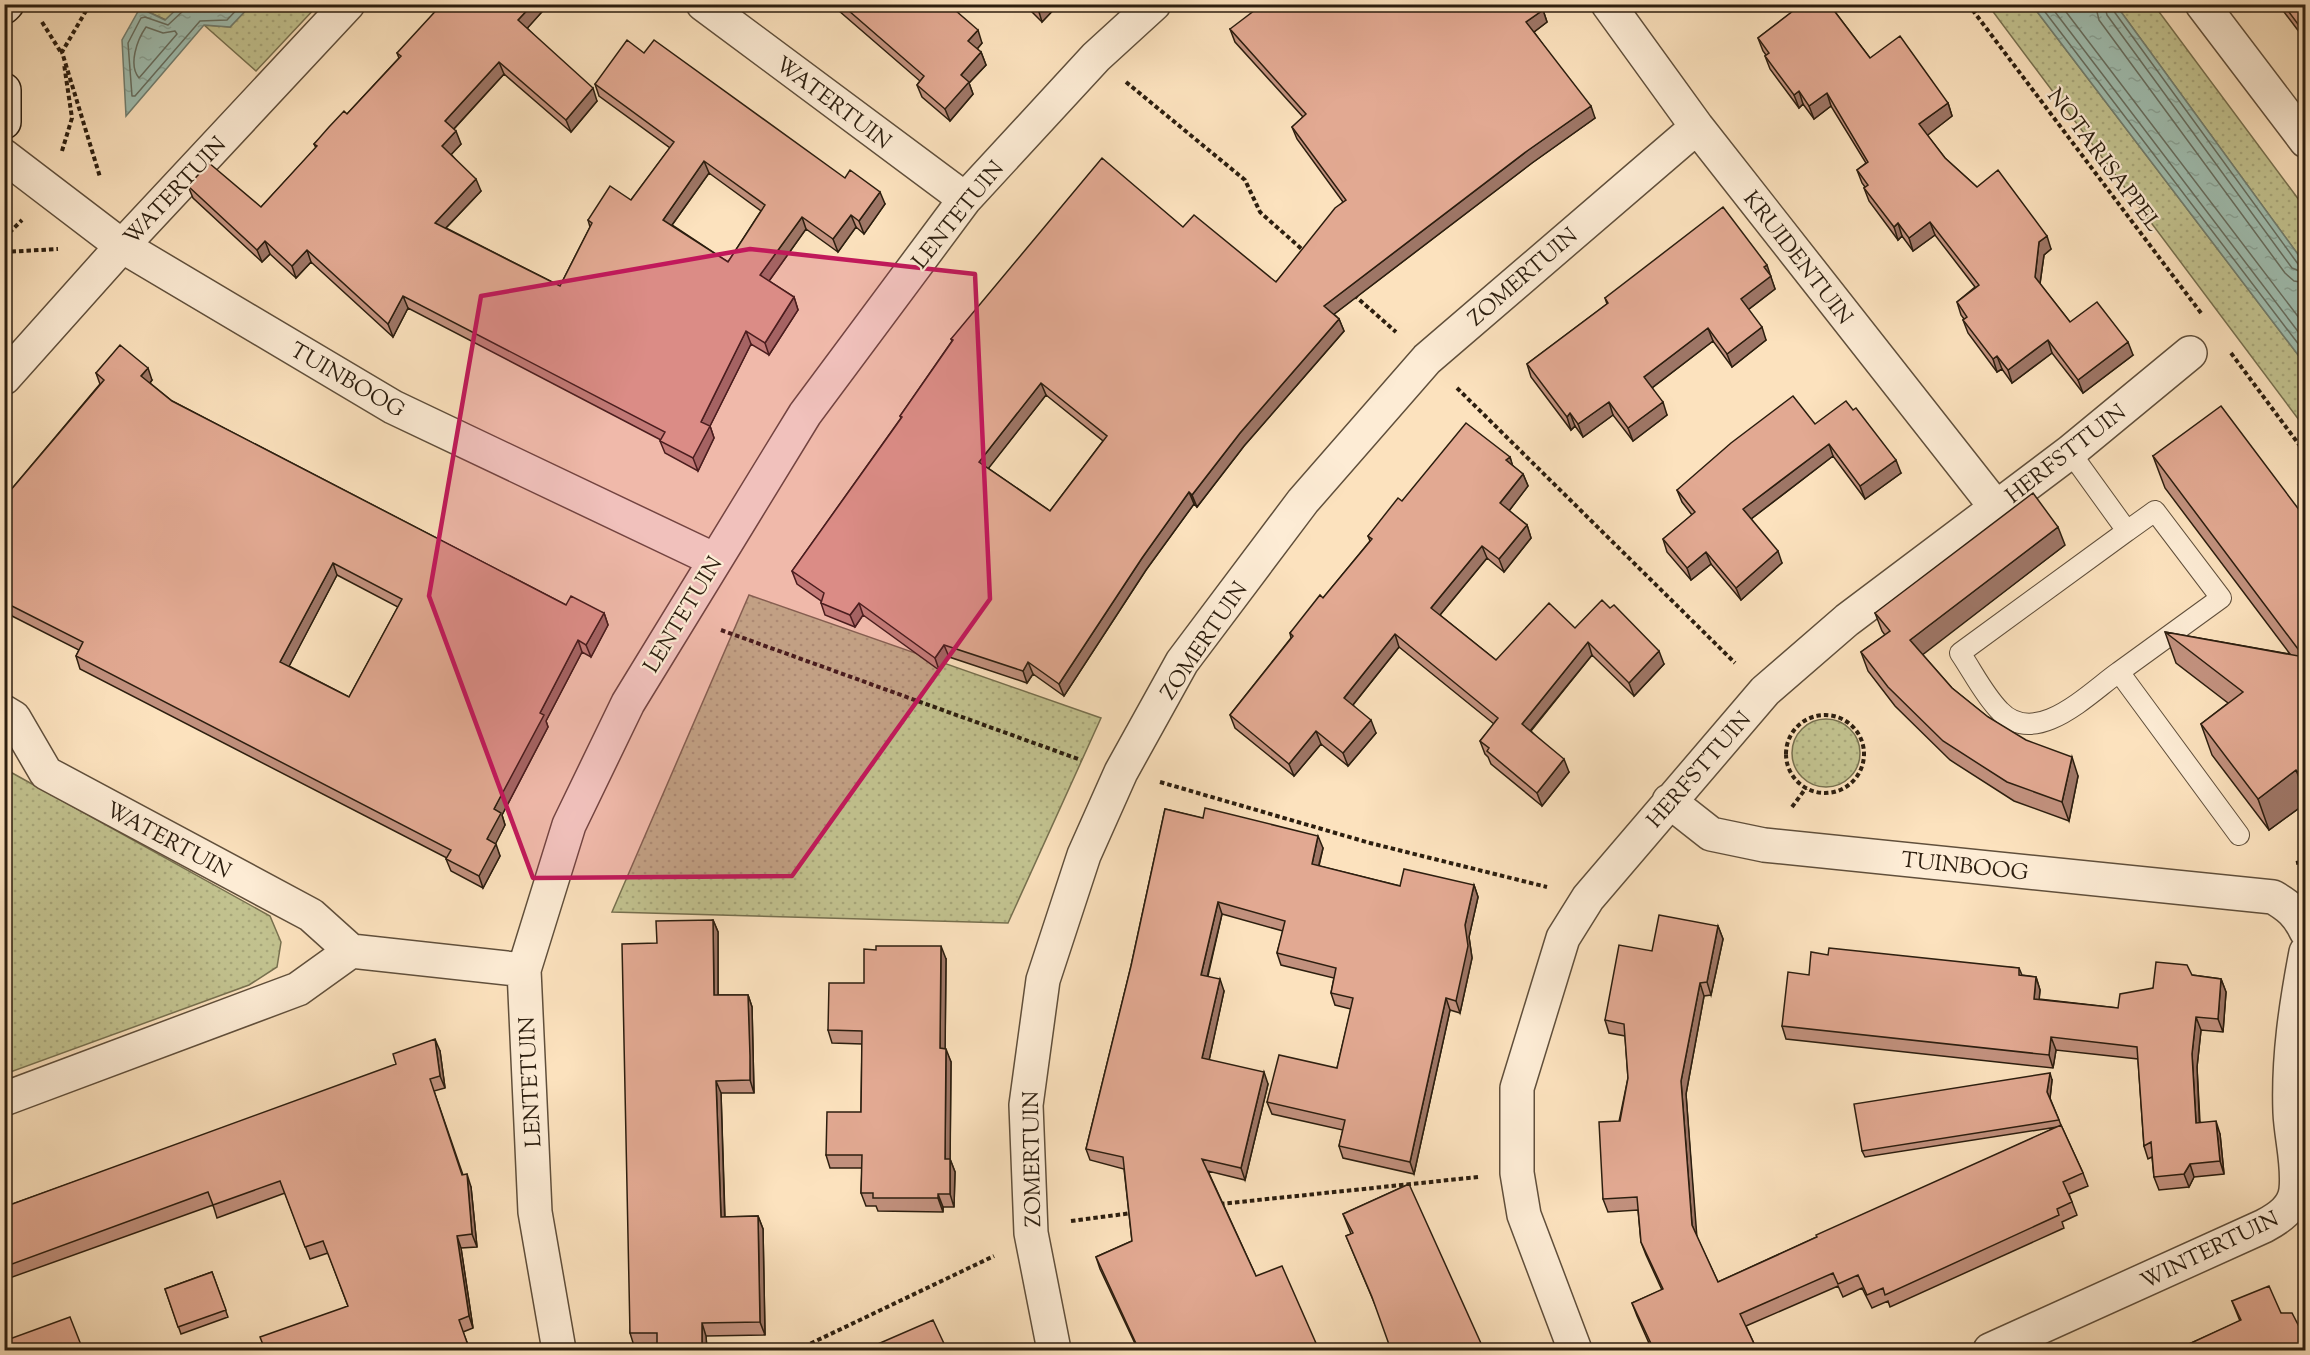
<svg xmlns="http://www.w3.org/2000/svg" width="2310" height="1355" font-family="'Sorts Mill Goudy',serif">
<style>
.grass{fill:url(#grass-dots);stroke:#77704f;stroke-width:1.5}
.water{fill:url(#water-ripples);stroke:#717e70;stroke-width:1.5}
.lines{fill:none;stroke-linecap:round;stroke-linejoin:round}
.shore{stroke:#666e60;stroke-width:1.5}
.lane-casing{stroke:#604f3b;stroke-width:22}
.street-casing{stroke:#604f3b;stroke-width:36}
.secondary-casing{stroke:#2c1e0f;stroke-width:36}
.path{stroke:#2c1e0f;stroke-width:4;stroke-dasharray:4.5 3;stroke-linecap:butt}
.lane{stroke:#fdecd5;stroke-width:20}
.street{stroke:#fdecd5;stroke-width:33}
.secondary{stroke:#fdecd5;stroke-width:33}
.wall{fill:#c2917e;stroke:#2c1e0f;stroke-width:1.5;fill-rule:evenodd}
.shaded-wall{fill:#9e7666;stroke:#2c1e0f;stroke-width:1.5}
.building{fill:#e2a992;stroke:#2c1e0f;stroke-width:1.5;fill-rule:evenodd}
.marked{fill:#c2185b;fill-opacity:0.2;stroke:#c2185b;stroke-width:4.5;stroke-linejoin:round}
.labels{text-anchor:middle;stroke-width:4.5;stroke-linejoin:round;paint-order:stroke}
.street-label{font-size:22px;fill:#2c1e0f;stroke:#fdecd5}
</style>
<defs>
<pattern id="grass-dots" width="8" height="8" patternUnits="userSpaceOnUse" patternTransform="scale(1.5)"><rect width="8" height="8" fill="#c2c28f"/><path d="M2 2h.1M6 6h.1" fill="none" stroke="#a7a67a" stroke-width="1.8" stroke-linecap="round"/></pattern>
<pattern id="water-ripples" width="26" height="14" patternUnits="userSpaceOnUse" patternTransform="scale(1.5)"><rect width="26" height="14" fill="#9fbeb1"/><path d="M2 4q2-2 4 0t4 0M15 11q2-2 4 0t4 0" fill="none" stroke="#89a397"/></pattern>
</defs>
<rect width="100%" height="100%" fill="#fce2be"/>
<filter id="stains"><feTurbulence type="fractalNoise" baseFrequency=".00333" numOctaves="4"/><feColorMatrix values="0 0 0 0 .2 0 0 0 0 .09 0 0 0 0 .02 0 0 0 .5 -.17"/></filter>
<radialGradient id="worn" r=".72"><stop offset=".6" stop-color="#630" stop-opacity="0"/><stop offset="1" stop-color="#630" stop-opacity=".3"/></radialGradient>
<!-- grass -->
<path class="grass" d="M142 5H181L166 20 140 8Z
M251 5H318L256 71 204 25 230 27Z
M1988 5H2032L2305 364V428Z
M2116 5H2154L2305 208V264Z
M749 595 1101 718 1008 923 612 912Z
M1792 753a34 34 0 1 1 68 0a34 34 0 1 1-68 0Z
M5 769 270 916 281 942 277 967 249 985 5 1074Z"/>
<!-- water -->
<path class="water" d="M181 5H251L230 27 204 25 126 116 122 40 140 8 165 20Z
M2032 5H2116L2305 264V364Z"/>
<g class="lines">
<!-- shore -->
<path class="shore" d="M185 4 184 10 168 25 145 17 141 18 128 43 132 96H135L200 21 227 20 242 4
M2039 4 2306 354
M2049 4 2306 342
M2060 4 2306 327
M2095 4 2099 20 2285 273 2294 281 2306 283
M2104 4 2107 15 2292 268 2306 274
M2111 4 2113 10 2298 264 2306 267
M146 27 163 33 175 31 177 34 139 78C128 65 137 40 146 27Z"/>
<defs>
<path id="lane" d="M2070 452 2127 531 2155 511 2221 598 2119 672 2239 835
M2119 672C2089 693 2036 749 2000 711 1984 695 1973 672 1960 653L2127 531"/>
<path id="street" d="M703 4 965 199
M1608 4 1697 127 1995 506
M2202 4 2306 141
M4 156 122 246 393 407 715 560
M4 378 122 246 348 4
M4 712 14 718 46 773 311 915 351 951 524 970
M1669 801 1711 834 1764 845 2273 897C2289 906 2298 914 2306 931
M4 1099 298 989 351 951
M559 1350 535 1212 524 970 569 825 628 703 805 414 965 199 1096 57 1154 4
M1054 1350 1031 1233 1026 1105 1043 980 1084 855 1121 772 1182 662 1303 501 1427 359 1697 127
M1575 1350 1524 1215 1517 1173V1088L1563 938 1588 898 1765 691 1847 620 2070 452 2190 353
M1990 1350 2264 1226C2279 1218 2294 1208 2296 1190 2299 1165 2291 1137 2290 1112 2288 1057 2296 1005 2306 952"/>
<path id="secondary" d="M4 7 7 4
M4 90V122"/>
</defs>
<!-- lane casing -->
<use href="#lane" class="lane-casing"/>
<!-- street casing -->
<use href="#street" class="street-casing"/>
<!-- secondary casing -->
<use href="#secondary" class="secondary-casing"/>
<!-- path -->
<path class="path" d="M90 4 62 52 100 177
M1968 4 2201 313
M42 22 62 54
M1126 82 1245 180 1260 212 1306 253
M62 151 72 118 64 64
M4 238 22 220
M4 252 58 249
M1354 295 1396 332
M2231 353 2306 454
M1457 388 1735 663
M721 630 1081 760
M1786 754a39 39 0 1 1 78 0a39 39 0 1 1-78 0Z
M1160 782 1370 843 1547 887
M1792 807 1806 788
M2296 863 2306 861
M1220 1204 1478 1177
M1071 1221 1132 1213
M797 1350 994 1256"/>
<!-- lane -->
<use href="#lane" class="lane"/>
<!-- street -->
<use href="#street" class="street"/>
<!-- secondary -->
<use href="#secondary" class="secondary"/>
</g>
<!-- wall -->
<path class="wall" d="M549 4 527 28 597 101 571 132 504 74 454 129 461 144 451 154 481 191 446 228 560 286 590 227 588 220 631 200 670 148 599 96 595 84 644 53 885 204 864 234 856 227 838 252 806 229 769 281 794 297 798 310 769 355 751 344 710 426 714 438 698 471 665 453 660 441 661 440 408 308 393 337 311 262 296 278 270 254 262 262 193 198 188 186 261 207 316 148 314 144 347 114 399 58 397 53ZM709 173 761 211 728 262 672 225Z
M831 4H948L982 43 977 49 981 52 986 65 969 83 973 94 950 121 922 97 917 85 920 81Z
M1024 4H1059L1042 22Z
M1797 4H1829L1870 58 1948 103 1952 116 1927 135 1945 158 1977 187 2051 249 2044 255 2040 284 2070 322 2133 355 2083 393 2052 353 2012 383 2002 369 1997 372 1968 333 1963 320 1964 319 1961 315 1957 302 1975 287 1935 235 1913 251 1902 236 1898 240 1869 201 1864 188 1865 187 1862 183 1857 170 1866 163 1831 106 1814 119 1803 104 1799 108 1770 69 1765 56 1766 55 1763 51 1758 38 1799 7Z
M2278 4H2306V41Z
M1543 10 1547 22 1534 32 1595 118 1532 163 1334 314 1339 319 1344 331 1244 446 1197 507 1194 504 1146 570 1064 696 1033 674 1027 683 949 657 939 670 863 615 855 627 825 615 821 603V601L797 584 792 571 901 418 900 416 952 341 951 339 1183 227 1276 282 1343 202 1297 139 1292 127 1303 117 1235 42 1230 29ZM1046 395 1103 441 1050 511 988 468Z
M1771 278 1775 289 1748 310 1766 340 1732 367 1713 341 1652 388 1667 415 1633 441 1613 415 1583 437 1575 426 1571 430 1531 377 1527 364 1607 304 1605 298 1772 278Z
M96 373 152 380 150 383 172 401 566 605 604 613 608 625 591 657 582 652 546 721 548 727 502 815 505 825 495 844 500 856 483 888 451 871 446 859 447 858 80 669 76 656 79 650 12 616 4 625V498L100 384ZM337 575 398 607 349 697 289 666Z
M1815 424 1901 473 1865 499 1833 456 1751 519 1782 563 1741 600 1711 564 1691 580 1667 552 1663 539 1692 515 1682 502 1677 490Z
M2153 456 2306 519V803L2269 830 2212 755 2201 724 2228 703 2176 663 2165 632 2290 654 2165 488Z
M1510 457 1512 465 1523 474 1528 486 1509 511 1527 525 1531 538 1504 572 1487 558 1440 615 1496 660 1575 628 1664 664 1634 696 1592 655 1531 731 1569 772 1542 806 1491 764 1488 757 1485 754 1480 741 1494 724 1399 647 1353 705 1376 733 1348 766 1321 744 1294 776 1235 728 1230 715 1291 638 1290 633 1323 598 1370 541 1368 536 1402 501Z
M2065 545 1922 654 1952 688 1988 717 2078 776 2069 821 2014 801 1950 760 1895 706 1868 671 1861 652 1885 635 1882 631 1875 613Z
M1165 809 1323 848 1319 866 1400 886 1474 885 1478 897 1469 937 1472 958 1460 1013 1450 1010 1414 1174 1343 1158 1339 1146 1343 1130 1272 1114 1267 1102 1337 1068 1351 1009 1335 1005 1331 993 1334 978 1281 965 1277 953 1283 931 1222 914 1208 976 1224 991 1209 1060 1268 1084 1245 1180 1208 1171 1256 1276 1319 1350H1138L1100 1269 1096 1257 1132 1241 1124 1169 1090 1160 1086 1149 1131 966Z
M713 920 718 932V995H748L752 1007 754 1093H721L725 1217 758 1216 763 1229 765 1335 706 1336 707 1350H657V1345L634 1346 630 1333 657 943Z
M1718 926 1723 939 1711 995 1704 996 1686 1094 1696 1235 1718 1282 2057 1127 1865 1157 1862 1151 2052 1080 2050 1098 2061 1125 2083 1173 2088 1186 2069 1194 2077 1215 2062 1222 2064 1228 1890 1307 1888 1301 1872 1308 1862 1288 1843 1297 1838 1286 1746 1326 1757 1350H1652L1637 1316 1632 1303 1662 1290 1646 1255 1641 1242 1638 1210 1608 1212 1603 1199 1628 1078 1625 1036 1609 1033 1605 1020 1652 951Z
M1828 955 2019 968 2022 975 2036 977 2040 990 2039 999 2118 1008 2153 988 2192 975 2221 979 2226 992 2223 1032 2201 1030 2197 1067 2200 1122 2220 1134 2224 1174 2194 1177 2189 1187 2159 1190 2154 1177 2152 1157 2148 1159 2144 1146 2138 1059 2056 1050 2053 1068 1786 1039 1782 1026 1809 975Z
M946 959 945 1049 951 1062 950 1159 955 1172 954 1207H943V1212L878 1211 876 1206H866L861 1193 862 1168H830L826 1155 861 1112 862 1044 832 1043 828 1030 864 983Z
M440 1051 445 1088 434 1091 463 1175 471 1187 477 1247 461 1248 473 1328 463 1332 470 1350H265L348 1306 328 1253 310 1259 285 1193 217 1218 213 1205 4 1280V1207Z
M1409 1184 1376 1307 1346 1236 1351 1234 1343 1214Z
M212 1272 228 1317 181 1334 165 1289Z
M2232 1301 2281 1313 2306 1340V1350H2176L2240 1321Z"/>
<!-- shaded-wall -->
<path class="shaded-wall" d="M533 4H549L523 33 518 20Z
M1046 4H1059L1042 22 1039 12Z
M1543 10 1547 22 1530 35 1526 22Z
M978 30 982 43 973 54 968 41Z
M981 52 986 65 969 83 973 94 950 121 945 109 961 75Z
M499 62 504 74 450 133 445 121Z
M593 88 597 101 571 132 566 120Z
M1799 91 1803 104 1799 108 1794 95Z
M1827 93 1831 106 1814 119 1809 106Z
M1948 103 1952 116 1924 138 1919 124Z
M1591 106 1595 118 1532 163 1329 318 1324 306 1527 151Z
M456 131 461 144 447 159 442 146Z
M704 161 709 173 667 232 663 220Z
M476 179 481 191 439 235 435 223Z
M880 192 885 204 864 234 859 221Z
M851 215 856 227 838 252 833 239Z
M802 217 806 229 764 288 760 275Z
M1930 222 1935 235 1913 251 1909 238Z
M1898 223 1902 236 1898 240 1894 227Z
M2047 236 2051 249 2044 255 2039 290 2035 277 2039 242Z
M265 241 270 254 262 262 257 250Z
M307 250 311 262 296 278 292 266Z
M1767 265 1775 289 1745 312 1741 299 1764 267Z
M403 296 408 308 393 337 388 324Z
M794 297 798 310 769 355 765 343Z
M1339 319 1344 331 1244 446 1197 507 1192 495 1240 433Z
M1762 327 1766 340 1732 367 1727 354Z
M1708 328 1713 341 1649 390 1644 377Z
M746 331 751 344 710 426 714 438 698 471 693 458 701 422Z
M2048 340 2052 353 2012 383 2008 370Z
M2128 342 2133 355 2083 393 2078 380Z
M1997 356 2002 369 1997 372 1993 359Z
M148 368 152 380 146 388 141 376Z
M1041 383 1046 395 984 474 979 462Z
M1609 402 1613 415 1583 437 1578 424Z
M1663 402 1667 415 1633 441 1628 428Z
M1570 413 1575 426 1571 430 1567 417Z
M1829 444 1833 456 1747 522 1743 509Z
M1510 457 1514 470 1506 460Z
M1896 460 1901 473 1865 499 1860 486Z
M1523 474 1528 486 1505 516 1500 503Z
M1189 492 1194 504 1146 570 1064 696 1059 684 1142 558Z
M1527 525 1531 538 1504 572 1499 559Z
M2058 527 2065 545 1917 659 1910 640Z
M1482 546 1487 558 1435 621 1431 608Z
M1778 551 1782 563 1741 600 1736 588Z
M1706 552 1711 564 1691 580 1687 568Z
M333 563 337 575 285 674 280 662Z
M859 603 863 615 855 627 850 615Z
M8 604 12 616 4 625V608Z
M604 613 608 625 591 657 586 645Z
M1395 634 1399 647 1348 711 1344 698Z
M578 640 582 652 546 721 548 727 502 815 505 825 493 849 496 844 500 856 483 888 479 876 494 809 540 713Z
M1588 642 1592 655 1526 736 1522 724Z
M944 645 949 657 939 670 935 658Z
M1659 651 1664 664 1634 696 1629 683Z
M1028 662 1033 674 1027 683 1023 671Z
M1371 720 1376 733 1348 766 1343 753Z
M1316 731 1321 744 1294 776 1289 764Z
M2072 757 2078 776 2069 821 2062 802Z
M1564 759 1569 772 1542 806 1537 793Z
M2296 770 2306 795V803L2269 830 2258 799Z
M1318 836 1323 848 1316 876 1312 864Z
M1474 885 1478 897 1469 937 1472 958 1460 1013 1456 1001 1465 925Z
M1218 902 1222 914 1205 986 1201 975Z
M713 920 718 932V1008L714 995Z
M1718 926 1723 939 1711 995 1707 982Z
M941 946 946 959 945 1061 940 1048Z
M2036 977 2040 990 2038 1012 2034 999Z
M1220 979 1224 991 1207 1070 1202 1058Z
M2221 979 2226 992 2223 1032 2218 1019Z
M1700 983 1704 996 1686 1094 1697 1238 1692 1225 1681 1081Z
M748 995 752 1007 754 1093 750 1080Z
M1446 998 1450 1010 1414 1174 1410 1162Z
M2196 1017 2201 1030 2197 1067 2200 1136 2196 1123 2192 1054Z
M2051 1037 2056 1050 2053 1068 2049 1055Z
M435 1039 440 1051 445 1088 440 1076Z
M946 1049 951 1062 950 1172 945 1159Z
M1264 1072 1268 1084 1245 1180 1241 1168Z
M2050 1073 2052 1080 2050 1099 2047 1092Z
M716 1081 721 1093 725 1229 721 1217Z
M2216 1121 2220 1134 2224 1174 2220 1161Z
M950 1159 955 1172 954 1207 950 1194Z
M2190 1164 2194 1177 2189 1187 2184 1174Z
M467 1174 471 1187 477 1247 472 1234Z
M938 1194 943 1207V1212L938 1198Z
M758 1216 763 1229 765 1335 760 1322Z
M457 1236 461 1248 473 1328 469 1316Z
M702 1323 706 1336 707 1350H703L702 1348Z"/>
<!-- building -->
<path class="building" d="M442 4H533L518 20 593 88 566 120 499 62 445 121 456 131 442 146 476 179 435 223 560 286 592 223 588 220 610 186 631 200 674 142 595 84 627 40 644 53 654 40 845 178 850 170 880 192 859 221 851 215 833 239 802 217 760 275 794 297 765 343 746 331 701 422 710 426 693 458 660 441 665 432 403 296 388 324 307 250 292 266 265 241 257 250 188 186 209 163 261 207 317 146 314 144 329 127 344 111 347 114 401 56 397 53ZM704 161 765 205 728 262 663 220Z
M841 4H948L978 30 968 41 981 52 961 75 969 82 945 109 917 85 924 76Z
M1031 4H1046L1039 12Z
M1263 4H1539L1543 10 1526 22 1591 106 1527 151 1324 306 1339 319 1240 433 1192 495 1189 492 1142 558 1059 684 1028 662 1023 671 944 645 935 658 859 603 850 615 821 603 824 593 792 571 902 417 900 416 953 340 951 339 1102 158 1183 227 1194 215 1276 282 1335 208 1346 200 1292 127 1306 114 1230 29ZM1041 383 1107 436 1050 511 979 462Z
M1829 4 1870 58 1900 36 1920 64 1948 103 1919 124 1945 158 1977 187 1998 170 2047 236 2039 242 2035 277 2070 322 2097 302 2128 342 2078 380 2048 340 2008 370 1997 356 1993 359 1963 320 1967 317 1957 302 1979 285 1930 222 1909 238 1898 223 1894 227 1864 188 1868 185 1857 170 1868 162 1827 93 1809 106 1799 91 1794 95 1765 56 1769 53 1758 38 1802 4Z
M2283 4H2306V35Z
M1723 207 1767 265 1764 267 1771 276 1741 299 1762 327 1727 354 1708 328 1644 377 1663 402 1628 428 1609 402 1578 424 1570 413 1567 417 1527 364 1608 303 1605 298Z
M120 345 148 368 141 376 172 401 566 605 571 596 604 613 586 645 578 640 540 713 544 715 494 809 501 813 487 839 496 844 479 876 446 859 451 850 76 656 83 642 8 604 4 608V498L104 380 96 373ZM333 563 402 599 349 697 280 662Z
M1793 396 1815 424 1846 401 1853 410 1856 408 1896 460 1860 486 1829 444 1743 509 1778 551 1736 588 1706 552 1687 568 1663 539 1695 512 1677 490 1731 443Z
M2221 406 2306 519V782L2296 770 2258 799 2201 724 2243 692 2165 632 2304 657 2153 456Z
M1466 423 1510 457 1506 460 1523 474 1500 503 1527 525 1499 559 1482 546 1431 608 1496 660 1549 603 1575 628 1602 600 1610 608 1614 605 1659 651 1629 683 1588 642 1522 724 1564 759 1537 793 1487 751 1489 748 1480 741 1498 718 1395 634 1344 698 1371 720 1343 753 1316 731 1289 764 1230 715 1293 636 1290 633 1320 595 1323 598 1372 539 1368 536 1398 498 1402 501Z
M2033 493 2058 527 1910 640 1952 688 1988 717 2026 740 2072 757 2062 802 2007 782 1943 741 1888 687 1861 652 1890 631 1875 613Z
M1205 808 1318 836 1312 864 1400 886 1404 869 1474 885 1465 925 1468 946 1456 1001 1446 998 1410 1162 1339 1146 1345 1120 1267 1102 1279 1055 1337 1068 1353 998 1331 993 1336 968 1277 953 1285 921 1218 902 1201 975 1220 979 1202 1058 1264 1072 1241 1168 1202 1159 1256 1276 1282 1266 1319 1350H1139L1096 1257 1132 1241 1123 1157 1086 1149 1131 966 1165 809 1203 818Z
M1659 915 1718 926 1707 982 1700 983 1681 1081 1692 1225 1718 1282 1817 1237 1816 1235 2061 1125 2083 1173 2063 1182 2072 1202 2057 1209 2059 1215 1885 1295 1883 1288 1867 1295 1858 1275 1838 1284 1833 1273 1740 1314 1757 1350H1654L1632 1303 1663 1289 1641 1242 1637 1197 1603 1199 1599 1122 1620 1121 1628 1078 1624 1024 1605 1020 1619 945 1652 951Z
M713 920 714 995H748L750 1056V1080L716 1081 721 1217 758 1216 760 1322 702 1323V1348L684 1350H657V1333H630L622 944 657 943 656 921Z
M876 946H941L940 1048 946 1049 945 1159H950V1194H938V1198H873V1193H861L862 1155H826L827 1112H861L862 1031 828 1030 829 983H864V949L876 950Z
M1829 948 2019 968V975L2036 977 2034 999 2118 1008 2120 994 2153 988 2156 962 2187 965 2192 975 2221 979 2218 1019 2196 1017 2192 1054 2196 1123 2216 1121 2220 1161 2190 1164 2184 1174 2154 1177 2151 1142 2144 1146 2137 1047 2051 1037 2049 1055 1782 1026 1788 972 1809 975 1811 952 1828 955Z
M435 1039 440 1076 430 1079 462 1175 467 1174 472 1234 457 1236 469 1316 459 1320 469 1348 463 1350H265L260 1337 348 1306 323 1241 305 1247 280 1181 213 1205 208 1192 4 1267V1207L396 1064 393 1054Z
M2050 1073 2047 1092 2059 1120 1862 1151 1854 1104Z
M1409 1184 1484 1350H1391L1372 1297 1346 1236 1353 1233 1343 1214Z
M212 1272 226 1310 178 1327 165 1289Z
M2269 1286 2281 1313H2292L2306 1340V1342L2286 1350H2176L2241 1320 2232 1301Z
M70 1317 83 1350H4V1341Z
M933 1320 947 1350H864Z"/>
<!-- marked area -->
<path class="marked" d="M750 249 975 274 990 599 792 876 533 878 429 596 481 296Z"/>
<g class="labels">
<!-- street labels -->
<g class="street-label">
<text transform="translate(834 102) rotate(37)" y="8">WATERTUIN</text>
<text transform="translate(2105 159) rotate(53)" y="8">NOTARISAPPEL</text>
<text transform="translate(174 190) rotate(-47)" y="8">WATERTUIN</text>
<text transform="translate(957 214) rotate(-51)" y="8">LENTETUIN</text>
<text transform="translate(1799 257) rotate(52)" y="8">KRUIDENTUIN</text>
<text transform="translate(1522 276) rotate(-41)" y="8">ZOMERTUIN</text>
<text transform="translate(348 379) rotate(30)" y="8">TUINBOOG</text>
<text transform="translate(2065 453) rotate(-38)" y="8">HERFSTTUIN</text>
<text transform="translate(682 614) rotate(-59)" y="8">LENTETUIN</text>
<text transform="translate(1203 640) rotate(-56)" y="8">ZOMERTUIN</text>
<text transform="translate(1698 769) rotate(-49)" y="8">HERFSTTUIN</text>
<text transform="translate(169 839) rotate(28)" y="8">WATERTUIN</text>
<text transform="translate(1965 865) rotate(6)" y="8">TUINBOOG</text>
<text transform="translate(529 1082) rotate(-93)" y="8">LENTETUIN</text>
<text transform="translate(1031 1159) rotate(-91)" y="8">ZOMERTUIN</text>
<text transform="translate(2209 1249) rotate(-26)" y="8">WINTERTUIN</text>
</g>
</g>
<!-- margin -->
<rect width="2310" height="1355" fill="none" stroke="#fce2be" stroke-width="24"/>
<rect x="6" y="6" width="2298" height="1343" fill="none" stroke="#2c1e0f" stroke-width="3"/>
<rect x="12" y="12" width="2286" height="1331" fill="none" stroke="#2c1e0f" stroke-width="1.5"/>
<rect width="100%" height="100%" filter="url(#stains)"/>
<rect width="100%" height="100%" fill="url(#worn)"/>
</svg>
